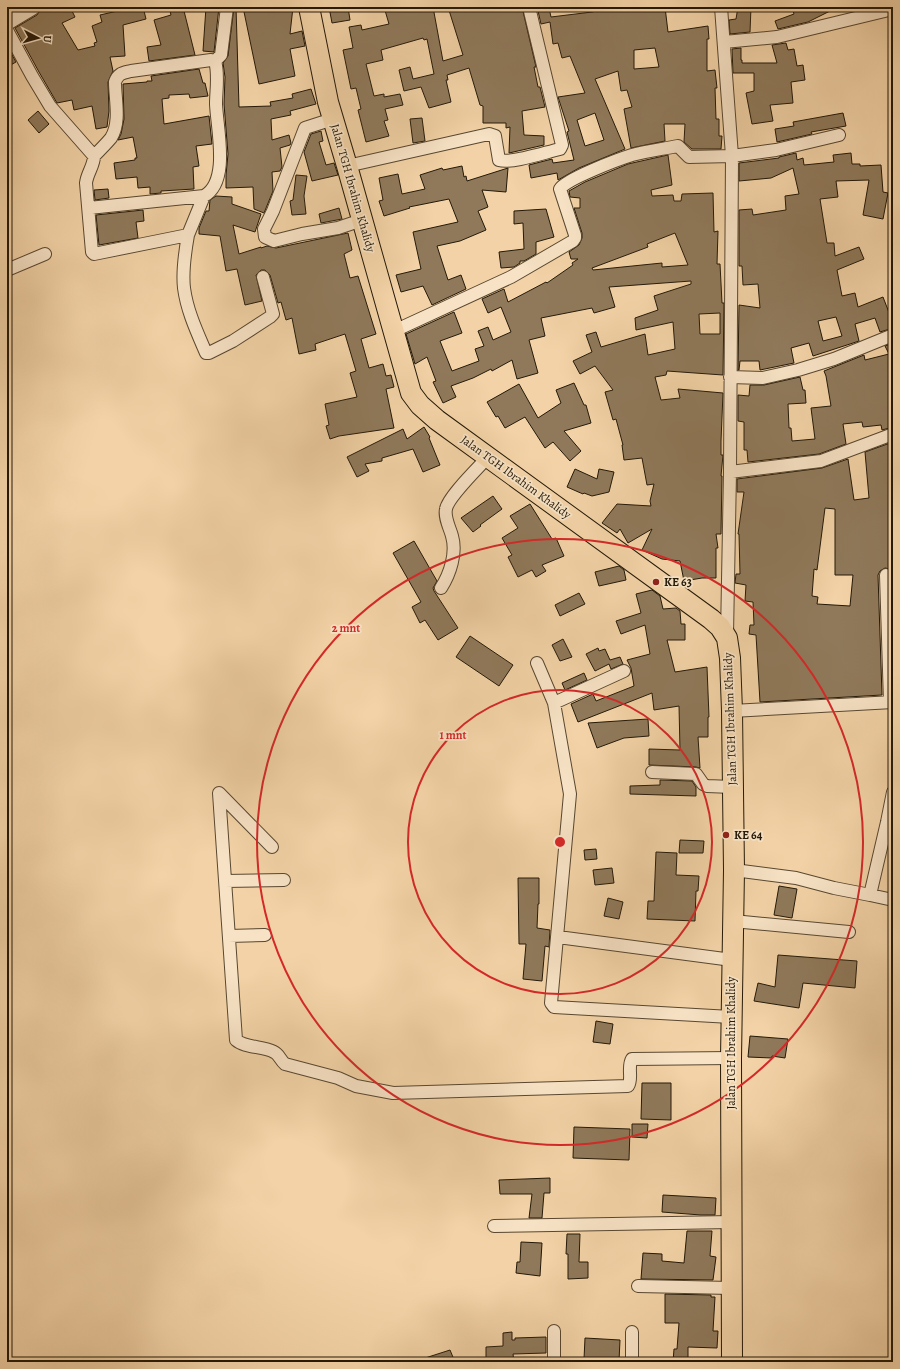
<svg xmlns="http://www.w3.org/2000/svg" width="900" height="1369" font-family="Alegreya,serif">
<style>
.building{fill:#8f795a;stroke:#241908;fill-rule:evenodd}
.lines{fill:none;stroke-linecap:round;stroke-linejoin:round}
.minor-casing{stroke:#584730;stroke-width:14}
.tertiary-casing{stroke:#584730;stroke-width:18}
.primary-casing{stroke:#241908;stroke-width:22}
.minor{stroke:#f7e2c5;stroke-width:12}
.tertiary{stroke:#f7e2c5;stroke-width:16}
.primary{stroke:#f2d2a6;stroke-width:20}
.ring{fill:none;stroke:#d62828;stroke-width:2}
.poi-dot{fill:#8f2418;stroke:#f7e2c5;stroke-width:1.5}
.labels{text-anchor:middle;stroke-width:3.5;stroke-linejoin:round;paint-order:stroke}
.street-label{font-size:12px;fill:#241908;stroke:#f7e2c5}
.poi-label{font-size:12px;font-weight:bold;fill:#241908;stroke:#f7e2c5;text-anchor:start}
.centre{fill:#d62828;stroke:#f7e2c5;stroke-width:2}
.ring-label{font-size:12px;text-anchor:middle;font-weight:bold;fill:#d62828;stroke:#f7e2c5;stroke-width:3.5;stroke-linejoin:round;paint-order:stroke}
</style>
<rect width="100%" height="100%" fill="#f2d2a6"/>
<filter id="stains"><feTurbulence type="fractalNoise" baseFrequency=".005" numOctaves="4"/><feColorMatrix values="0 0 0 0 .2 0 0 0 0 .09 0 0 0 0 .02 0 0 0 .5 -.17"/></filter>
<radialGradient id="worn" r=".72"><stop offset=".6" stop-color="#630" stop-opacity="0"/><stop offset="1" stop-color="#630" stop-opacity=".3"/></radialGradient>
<!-- building -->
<path class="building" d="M42 7H70L75 17 62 23 78 50 95 46 94 43 97 42 92 26 102 22 100 15 135 7H143L146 19 123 25 125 56 110 57 113 71 108 82 109 111 107 127 96 129 92 106 74 110 72 100 57 103 39 72 15 28 37 15Z
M169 7H181L182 12 184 11 195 55 149 61 147 47 161 45 154 20 171 15Z
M206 7H219L214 52 203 51Z
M234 7H236L239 107 271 106 270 102 293 98 292 94 311 89 316 104 290 111 291 115 271 119 272 140 289 135 291 143 290 145 280 148 282 167 280 171 272 172 273 191 264 213 254 209 253 187 226 188V175L228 154 224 104 225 77 223 63 228 56Z
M243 7 265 9V7H293L290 34 302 31 305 46 290 49 295 76 259 84Z
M329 7H348L350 20 332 23Z
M384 7H433L443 61 463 55 448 7H522L536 67H534L538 87H540L545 107 522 111 524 135 544 136V145L509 153 510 127 506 128V123H483V106L480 105 469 68 447 75 448 80H446L451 102 429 108 421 87 404 91 399 70 410 67 413 79 434 74 427 39 424 40 423 38 381 50 383 60 366 64 374 96 384 94V97L400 94 403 105 385 109 388 120 384 121 389 136 366 142 358 110 361 109 356 88 351 89 343 50 353 48 349 27 361 25 362 30 389 24Z
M613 7H614L615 9 629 7H665L668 32 708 26 709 39H707V71L715 70 717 88H715L716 119H719V136H722L721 149H692L684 142 685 124H664L665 141 631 148 624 109 632 107 627 90 621 91 618 71 595 79 625 149 579 168 558 180 557 173 531 178 529 165 552 159 553 163 574 160 567 132 569 131 558 97 585 93 570 56 562 58 558 43 553 44 550 22 541 24 538 11 549 8 551 17 592 12ZM655 48 659 67 634 69V50ZM595 113 604 140 585 146 577 120Z
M738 7H751L750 32 730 34 729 20 736 19Z
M801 7H838L808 22 778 29 775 21 794 14 793 11Z
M786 43 788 50 794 49 797 66 803 65 805 80 791 82 793 103 770 105 773 121 752 124 746 93 754 91V73H733L732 49 741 48V60H742V63H777L772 45Z
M7 46 16 62 7 67Z
M199 69 203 83H205L208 96 190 98 189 94 169 95V98L162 99 164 124 209 116 212 144 196 146 199 166 193 167 194 189 161 191V193L150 194V187L138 188 137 177 116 179 114 163 135 160V158H137L133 137 118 140 121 134 124 119 123 84 147 82V81H152L151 76Z
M38 111 49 124 39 133 28 120Z
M843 113 846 126 811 132 812 134 777 142 775 129 794 126 793 122Z
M422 118 425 141 413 143 410 119Z
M321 131 323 141 319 142 326 165 334 163 338 175 312 181 304 152 311 134Z
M796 153 797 160 803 158 804 165 834 162 833 155 851 153 852 164H860V166L881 165 883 192 888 193 883 219 863 215 869 180 836 181 838 197 820 199 827 243H834L835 256 859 247 864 259 837 270 842 296 855 293 858 307 883 297 893 323V328L880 332 875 318 855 324 859 341 850 344 813 356 809 343 791 348 794 363 760 370 759 361H740L739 370H738L739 305 760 308 758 284 743 285 742 266H739V210L752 209 753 215 786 210 785 196 799 194 793 168 771 178 739 181V163L779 158V157ZM836 317 842 336 823 341 818 321Z
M668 155 672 185 651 190 652 196 673 195 674 201H681L682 194 713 193 714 232 718 231 717 264H720L722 303H724L723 375 667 371 666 375 655 377 661 400 680 398 678 389 723 393 721 441V455H723L721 476H722L721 534H716L718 548H716V578H702L684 581 680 561 662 559 642 550 652 529 628 543 620 529 617 533 602 523 617 504 651 506 650 501 654 484 647 485 642 458 624 460 622 445H623L616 419 613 420 605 392 613 390 595 366 580 374 573 361 592 352 586 335 596 332 601 347 645 334 648 355 675 349 673 322 636 330 635 318 658 310 654 296 691 284V281L609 287 615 307 594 313 592 308 541 318 545 336 529 340 538 373 517 379 512 360 492 371 491 369 473 378 451 386 456 397 443 403 433 382 436 381 427 357 415 364 406 334 454 312 462 333 440 341 452 371 479 361 475 349 484 346 478 331 488 327 493 340 511 332 501 307 488 313 482 299 504 289 508 302 546 282 547 283 573 265 572 263 578 259H571L569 252 579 245 582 238V233L574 208H580V198L570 197 569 191 585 182 628 164ZM675 233 688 265 662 267V263L593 270 592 268 648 247 647 244ZM720 313V334H700L699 314Z
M462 166 464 177 466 176 467 181 508 168 506 192 482 190 488 207 478 211 486 230 460 241 437 246 448 280 461 275 466 289 432 305 423 286 401 292 396 275 421 269 413 232 458 222 449 199 409 207 410 208 384 216 379 201 383 200 379 178 398 174 402 194 425 189 420 175 442 168 443 170Z
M296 175 307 176 304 196 306 214 292 215 290 201 293 200Z
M108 189 109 198 95 200 94 190Z
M216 196 232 197V204L261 214 255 232 233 225 239 254 261 247V248L267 246 276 248 348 233 352 250 344 254 350 278 358 276 376 334 361 339 369 368 383 364 386 376 391 375 394 387 386 389 394 428 339 436 330 439 326 426 329 425 325 404 357 397 350 373 356 371 345 334 315 344 316 350 299 354 292 318 286 320 281 302 278 303 270 275 265 270H261L256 275 262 301 245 305 237 269 226 271 220 236 199 234V228L206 211H209L210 200Z
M339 208 342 219 321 223 319 214Z
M546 209 554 237 536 242V254L524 261H520V263L514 267 501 268 499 252 524 249 523 223 514 224V211Z
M143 210 144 221 136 222 138 238 99 245 96 215Z
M893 343V427L882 430 881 425 863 427 862 422 843 424 846 444 819 454 748 462 747 450H744V422L738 421V395L749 396 750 385H764L800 377 803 390H805L806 403 788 404 789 428H791L792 441 815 439 811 408 831 406 826 376 824 371 864 355 865 360 889 354 885 346Z
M574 383 584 405H586L591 423 564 431 581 451 570 461 553 442 545 448 525 417 505 428 498 416 496 417 487 402 519 384 538 418 561 403 556 390Z
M424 427 430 437 429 438 440 465 423 472 413 449 382 458V461L365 464 369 471 357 477 347 457 403 429 407 439Z
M893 442V521L892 531H893V541L889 556H893V573L890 569 885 568 880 571 878 575 882 695 760 702 756 635 749 634 750 625H754L753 602 745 601 746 585 735 583 736 574H740L739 534H738L744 492H737V479L822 468 848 459 854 500 869 498 865 452ZM825 508 835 509V575H853L850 606 817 604 818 597 812 596 814 569 817 570Z
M575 469 597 479 599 469 614 472 609 492 592 496 584 493 583 494 567 487Z
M493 496 502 509 480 525 481 526 473 532 461 518Z
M530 504 552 539 556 538 564 556 542 565 546 571 536 577 532 570 518 577 508 557 512 555 502 538 518 528 510 516Z
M414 541 437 581 433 588 434 591 458 628 438 640 425 620 420 623 412 607 421 602 393 553Z
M619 566 624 570 626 580 599 586 595 572Z
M652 590 660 596 663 609 676 608 680 611 681 624H685V640H667L675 672 707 667 709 717H708V737H698L700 768 696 767 649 765V749L680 750 679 706 654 710 652 693 578 722 571 704 593 694 596 701 634 686 631 668 627 660 650 654 645 625 621 634 616 621 641 613 636 594Z
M579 593 585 604 560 616 555 605Z
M470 636 513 665 499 686 456 657Z
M563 639 572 657 560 661 552 645Z
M598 648 599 651 605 649 610 660 620 657 623 664 611 669 609 664 595 671 586 654Z
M584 673 587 680 565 690 562 683Z
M648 719 649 736 624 738 597 748 588 723Z
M660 780 692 781 696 787V796L630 794V786L660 785Z
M680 840 704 841 703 853H679Z
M596 849 597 859 585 860 584 850Z
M656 852 677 853 676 875 699 876 698 891H696L695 921 647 919 648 901H654Z
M612 868 614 883 595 885 593 870Z
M518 878H539V904H538L537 928 550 930 549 947 545 946 542 981 523 979 526 944H519Z
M779 886 797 889 792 918 774 915Z
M608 898 623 902 619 919 604 916Z
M778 955 857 961 855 988 803 983 799 1008 754 1001 758 983 775 987Z
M596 1021 613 1024 610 1044 593 1042Z
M750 1036 788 1039 785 1058 772 1056V1058L748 1057Z
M642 1083H671V1120L641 1119Z
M632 1124H648L647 1138 632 1137Z
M574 1127 630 1129 629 1160 573 1158Z
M550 1178V1193H544L542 1218H529L532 1194H500L499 1180Z
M663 1195 716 1198 715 1215H701L662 1212Z
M687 1231H712L710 1256 716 1257 713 1280 641 1279 643 1253 662 1254V1261L684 1263Z
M567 1234H580L579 1262H588V1278L568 1279V1254H566Z
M521 1242 542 1243 540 1276 516 1273 517 1262H520Z
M665 1294 711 1295V1297H715L713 1331H718L717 1348 688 1347V1362H673L674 1349H677L679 1323H665Z
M512 1332V1340H515V1338L546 1337V1353L513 1354 514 1362H504V1358L486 1359V1347L503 1346V1333Z
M585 1338 620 1340 619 1361 584 1359Z
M450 1350 455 1362H420L419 1360Z"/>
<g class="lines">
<defs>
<path id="minor" d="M721 7 732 156 730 472 727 635
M7 30 32 76 50 106 94 156C94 166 87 173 86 183L92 252 94 254 188 235 204 196
M724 42 777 37 893 9
M215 61 221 55 227 7
M333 119 305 128 273 211 264 229 265 237 274 241 302 234 338 228 362 220
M347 166 489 134 495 136 499 160C512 164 546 152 560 149L562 145 529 7
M89 208 204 196C230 182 217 129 216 104 216 91 219 74 215 61L211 60 131 71C123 73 118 73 115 82 115 99 121 122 111 138 106 144 100 150 94 156
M188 235C185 252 182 271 184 288 187 311 197 332 206 353H209L233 341 270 317 273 314 263 277
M7 270 45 254
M394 331 511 277 573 241 575 238V235L560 189C566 179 619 159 632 155 647 151 663 149 678 146L689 157 732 156 776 150 839 135
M730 377 763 378 798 370 834 359 893 335
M730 472 821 461 893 434
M886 575 890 702
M441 588C450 574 457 553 452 536 450 528 444 518 446 509 448 497 479 467 488 457
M537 663 554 703
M624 671 554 703 570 794 551 1003 554 1007 731 1017
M732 711 893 702
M652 772 696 774 703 784 707 786 732 787
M272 847 219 793 236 1040C245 1048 263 1046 274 1052 279 1054 280 1060 285 1064L338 1078 356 1086 393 1093 628 1086C633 1079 627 1067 632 1059L731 1058
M734 870 796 878 834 888 870 895 887 822 893 792
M225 881 284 880
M870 895 893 900
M733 921 849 932
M229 936 265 935
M558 937 732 960
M494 1226 731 1222
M638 1286 731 1288
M554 1362V1331
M632 1362V1332"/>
<path id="tertiary" d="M7 22 32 7"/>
<path id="primary" d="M309 7 328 102 347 166 411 393 420 405 437 420 711 619 720 627 727 638 730 658 732 711 734 870 731 1058 732 1362"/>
</defs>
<!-- minor casing -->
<use href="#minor" class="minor-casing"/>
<!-- tertiary casing -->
<use href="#tertiary" class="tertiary-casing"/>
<!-- primary casing -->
<use href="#primary" class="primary-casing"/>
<!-- minor -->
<use href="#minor" class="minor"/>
<!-- tertiary -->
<use href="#tertiary" class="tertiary"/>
<!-- primary -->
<use href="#primary" class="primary"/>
</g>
<!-- distance rings -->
<g class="ring">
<circle cx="560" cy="842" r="152"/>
<circle cx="560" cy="842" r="303"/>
</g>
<!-- markers -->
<g class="poi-dot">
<circle cx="656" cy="582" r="4"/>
<circle cx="726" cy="835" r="4"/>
</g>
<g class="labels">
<!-- street labels -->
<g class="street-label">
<text transform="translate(353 188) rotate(74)" y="4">Jalan TGH Ibrahim Khalidy</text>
<text transform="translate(516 477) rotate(36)" y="4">Jalan TGH Ibrahim Khalidy</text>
<text transform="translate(730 719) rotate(-92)" y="4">Jalan TGH Ibrahim Khalidy</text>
<text transform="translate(731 1043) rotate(-90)" y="4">Jalan TGH Ibrahim Khalidy</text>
</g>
<!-- poi labels -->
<g class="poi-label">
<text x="664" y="586">KE 63</text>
<text x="734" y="839">KE 64</text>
</g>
</g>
<circle cx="560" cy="842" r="6" class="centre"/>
<g class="ring-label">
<text x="346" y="632">2 mnt</text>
<text x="453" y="739">1 mnt</text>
</g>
<!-- margin -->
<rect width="900" height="1369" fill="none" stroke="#f2d2a6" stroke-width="24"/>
<rect x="8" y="8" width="884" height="1353" fill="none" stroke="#241908" stroke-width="2"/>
<rect x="12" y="12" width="876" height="1345" fill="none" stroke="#241908"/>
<!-- north arrow -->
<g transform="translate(38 38) rotate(96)" stroke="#f7e2c5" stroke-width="3" paint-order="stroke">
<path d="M0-3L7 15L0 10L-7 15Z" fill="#241908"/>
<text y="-6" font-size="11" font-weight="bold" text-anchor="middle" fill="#241908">U</text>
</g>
<rect width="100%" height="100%" filter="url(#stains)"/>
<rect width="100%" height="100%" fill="url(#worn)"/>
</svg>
